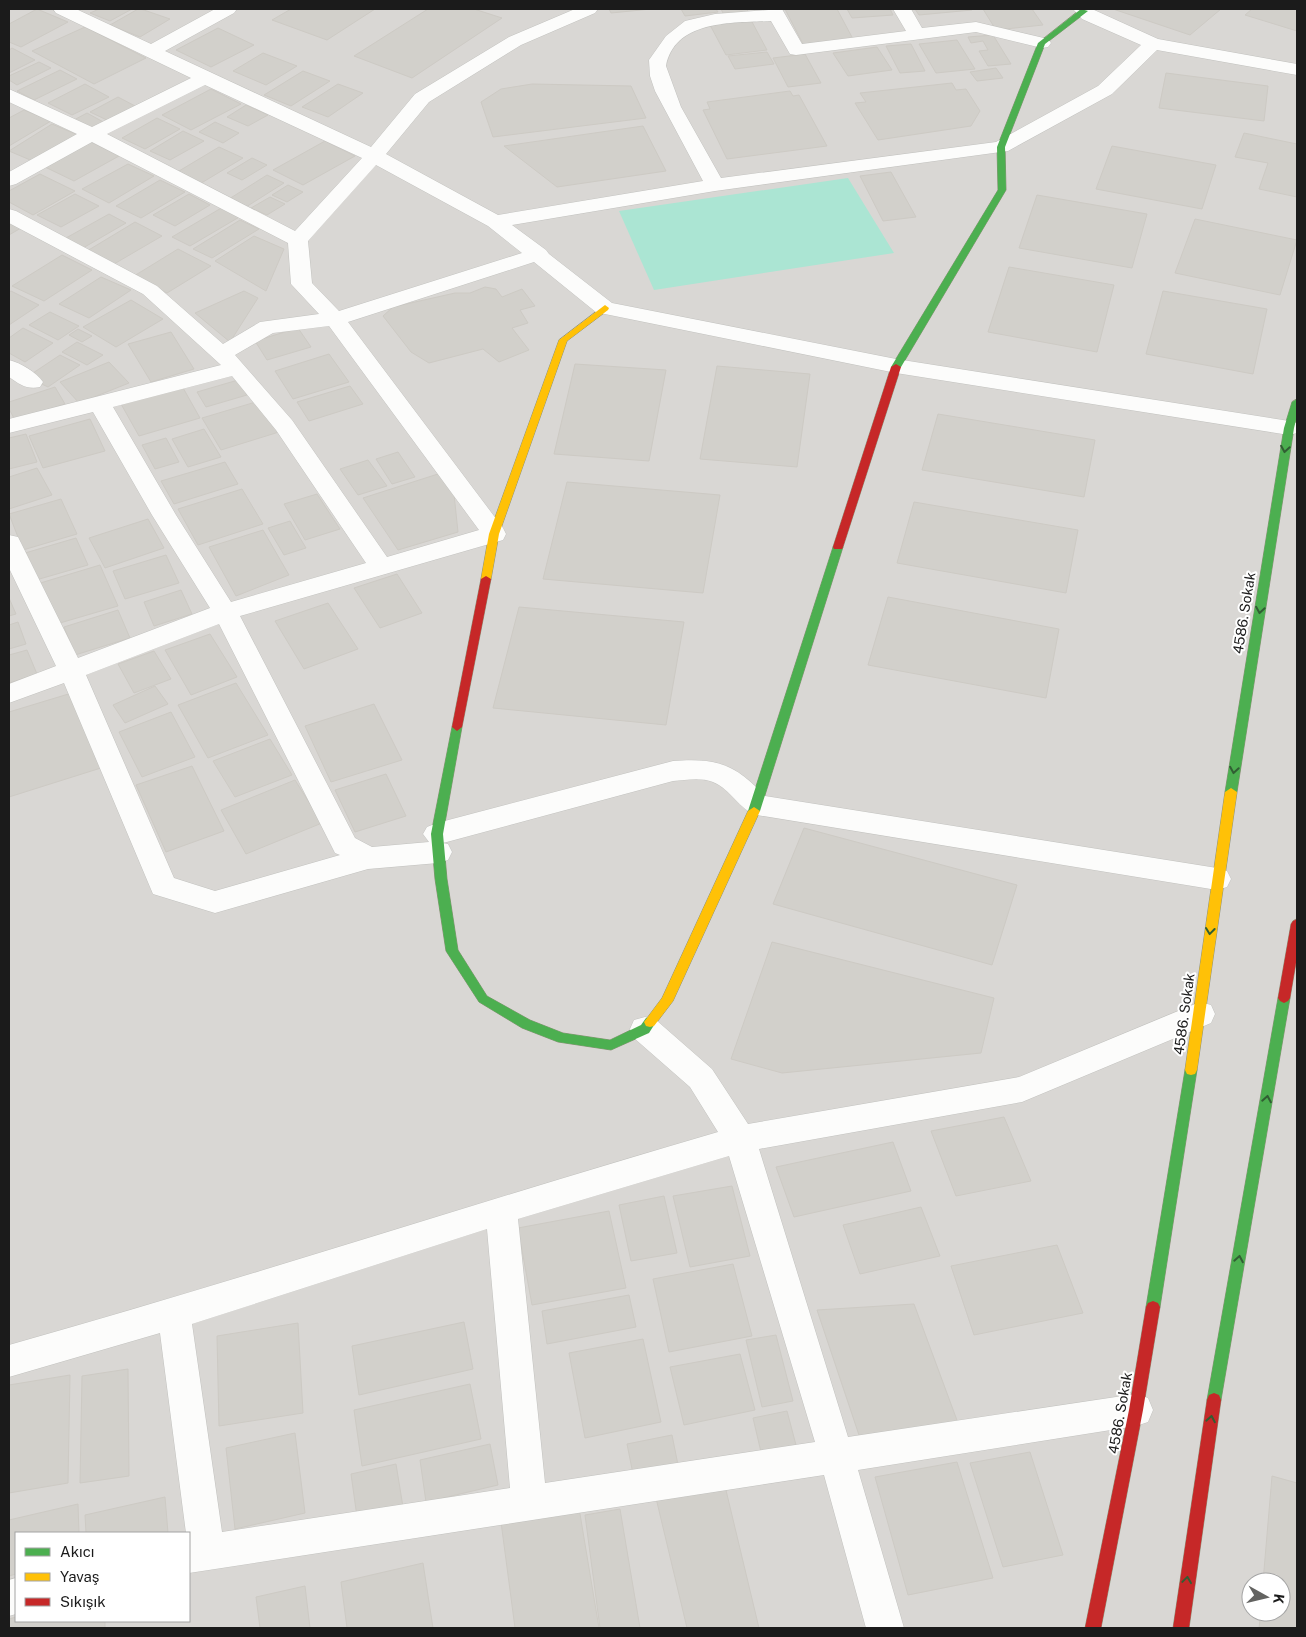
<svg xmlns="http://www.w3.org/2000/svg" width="1306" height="1637" font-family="'Public Sans',sans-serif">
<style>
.residential{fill:#d9d7d4;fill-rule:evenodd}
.pitch{fill:#abe5d3}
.building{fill:#d2d0cb;stroke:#cdcac4}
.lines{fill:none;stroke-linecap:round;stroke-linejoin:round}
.street-casing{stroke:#c2c2bf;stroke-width:1}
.fast-casing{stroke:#8f937b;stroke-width:1}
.slow-casing{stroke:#8f937b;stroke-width:1}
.jam-casing{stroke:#8f937b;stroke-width:1}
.street{fill:#fcfcfb;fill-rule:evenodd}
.fast{fill:#4caf50;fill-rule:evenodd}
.slow{fill:#ffc107;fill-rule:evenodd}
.jam{fill:#c62828;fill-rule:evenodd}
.oneway{stroke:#315e33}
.labels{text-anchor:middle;stroke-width:4;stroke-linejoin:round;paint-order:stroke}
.street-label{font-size:14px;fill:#1b1b1b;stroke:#fff}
</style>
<rect width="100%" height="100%" fill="#eae8e2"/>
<!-- residential -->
<path class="residential" d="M9 9H1297V1628H9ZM16 1533H189V1621H16ZM1251 1582H1281V1612H1251Z"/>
<!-- pitch -->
<path class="pitch" d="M848 178 894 253 654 290 619 211Z"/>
<!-- building -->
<path class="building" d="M37 9 68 22 21 47 9 42V24Z
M99 9H132L110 21 90 13Z
M138 9H141L170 19 140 37 110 25Z
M291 9H375L327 40 272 20Z
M428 9H474L502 18 412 78 354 56Z
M609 9H651L611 13Z
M681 9H716L718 12 685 16Z
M721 9H747L749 14 725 17Z
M785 9H837L853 39 803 44Z
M847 9H890L893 15 852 18Z
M915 9H971L972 10 919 15Z
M983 9H1032L1043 25 996 30Z
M1113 9H1221L1190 35Z
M1252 9H1297V31L1245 15Z
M751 20 767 50 726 55 710 25Z
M85 27 146 58 94 84 32 51Z
M218 28 254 45 211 67 176 50Z
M993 35 1011 64 988 66 979 51 988 50 983 41 971 43 968 37Z
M957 40 975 69 936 73 919 44Z
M911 44 925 71 900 73 886 46Z
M877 47 892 70 848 76 833 53Z
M12 48 35 60 9 73V50Z
M767 52 774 64 735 69 728 56Z
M263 53 297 66 266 85 233 71Z
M805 54 821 83 788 87 773 58Z
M39 62 51 68 17 85 9 80V76Z
M996 68 1003 78 977 81 970 72Z
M60 70 77 79 34 100 17 91Z
M303 71 330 81 291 106 264 95Z
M1166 73 1268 86 1264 121 1159 108Z
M952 83 956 90 966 89 980 111 971 126 878 140 855 103 866 102 860 93Z
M85 84 109 97 72 115 48 103Z
M338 84 363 93 328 117 302 107Z
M532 84 631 86 646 118 493 137 481 102 501 89Z
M211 89 241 104 191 130 162 115Z
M790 91 793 96 799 95 827 146 727 159 703 110 710 109 707 102Z
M118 97 137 107 109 121 90 112Z
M246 105 268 115 248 126 227 117Z
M24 110 51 121 9 146V118Z
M87 113 107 124 92 132 72 121Z
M157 118 180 129 145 149 122 138Z
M215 122 239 133 223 143 199 132Z
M52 124 80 136 35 162 9 151Z
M643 126 666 171 557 187 504 146Z
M183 131 204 141 170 160 150 151Z
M1244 133 1297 144V197L1259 189 1268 163 1235 157Z
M325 141 355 156 303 185 273 170Z
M91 142 119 156 74 181 45 167Z
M1112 146 1216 165 1202 209 1096 189Z
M219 147 243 158 198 185 174 174Z
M252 158 267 165 242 180 227 173Z
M128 164 154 176 109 203 82 189Z
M891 172 916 217 883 221 860 176Z
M40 174 75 191 33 215 9 202V191Z
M267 175 284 183 246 207 229 199Z
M160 180 185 192 141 218 116 206Z
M288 185 303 192 287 202 272 195Z
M75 194 99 206 61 227 37 215Z
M189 194 210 205 175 226 153 215Z
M1037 195 1147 214 1132 268 1019 248Z
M270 197 285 204 267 215 251 208Z
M223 207 241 216 190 246 172 237Z
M109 214 126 223 83 248 66 238Z
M1195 219 1297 240 1280 295 1175 273Z
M240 220 259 229 212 258 193 249Z
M9 222 21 228 9 235Z
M135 222 162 236 114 264 87 251Z
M254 236 284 249 266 291 215 261Z
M178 249 211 266 167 293 134 276Z
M62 255 92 270 44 301 12 286Z
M1009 267 1114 285 1097 352 988 332Z
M101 277 131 290 89 318 59 304Z
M485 287 496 289 502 297 522 289 535 306 520 310 528 323 512 328 529 350 499 362 483 349 429 363 411 352 383 316 393 307 455 293H470Z
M11 291 39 305 9 325V292Z
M244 291 258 298 230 342 195 313Z
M1163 291 1267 309 1253 374 1146 354Z
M131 300 163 319 116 347 83 327Z
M50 312 79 326 58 340 29 325Z
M23 328 53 343 25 362 9 353V338Z
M298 328 311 347 267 360 255 341Z
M78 329 92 336 82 342 69 335Z
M171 332 194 369 151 382 128 344Z
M77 342 103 355 87 365 62 352Z
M329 354 349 382 293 399 275 371Z
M60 355 80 365 48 387 27 377Z
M109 362 129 383 79 403 60 382Z
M575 364 666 370 649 461 554 454Z
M717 366 810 374 797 467 700 459Z
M238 380 247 395 206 407 197 392Z
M182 386 200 418 139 436 121 404Z
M350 386 363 404 309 421 297 402Z
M55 387 65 404 15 420 9 409V402Z
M259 401 279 432 221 450 202 418Z
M938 414 1095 440 1084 497 922 470Z
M90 419 105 451 43 468 29 436Z
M204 429 221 457 188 467 172 439Z
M26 434 37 462 9 469V438Z
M166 438 179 462 155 469 142 445Z
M398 452 415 477 392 484 376 459Z
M368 460 387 486 358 495 340 469Z
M225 462 238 484 174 504 161 481Z
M37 468 52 495 9 509V477Z
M441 473 454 494 458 532 398 550 363 498Z
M567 482 720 495 703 593 543 579Z
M242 489 263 524 198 545 178 509Z
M317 494 340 529 305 540 284 504Z
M61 499 77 534 23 550 9 514Z
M914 502 1078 530 1066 593 897 563Z
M148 519 164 548 105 568 89 538Z
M290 521 306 548 284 555 268 528Z
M263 530 289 575 236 596 209 547Z
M76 538 88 565 36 580 25 553Z
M166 555 179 583 125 599 113 571Z
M100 565 118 606 53 625 37 584Z
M397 574 422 613 380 628 354 588Z
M181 590 192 614 154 626 144 602Z
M888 597 1059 629 1046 698 868 665Z
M9 598 16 614 9 616Z
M328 603 358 649 304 669 275 621Z
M519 607 684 622 666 725 493 708Z
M118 610 130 638 75 655 64 627Z
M18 622 26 644 9 649V625Z
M210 634 237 677 191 695 165 650Z
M27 650 37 674 9 683V655Z
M154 651 171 679 134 693 118 664Z
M236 683 268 735 208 758 178 705Z
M155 686 168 704 125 723 113 705Z
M75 692 104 767 9 797V712Z
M374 704 402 760 331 782 305 726Z
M171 712 195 757 142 777 119 732Z
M270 739 292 775 235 797 213 761Z
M192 766 224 831 166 852 136 785Z
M386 774 406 816 355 832 335 790Z
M295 780 322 823 246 854 221 810Z
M804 828 1017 885 992 965 773 904Z
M772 942 994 998 981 1053 782 1073 731 1059Z
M1004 1117 1031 1181 956 1196 931 1131Z
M893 1142 911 1191 794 1217 776 1167Z
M732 1186 750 1256 690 1267 673 1196Z
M664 1196 677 1253 631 1261 619 1205Z
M921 1207 940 1256 860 1274 843 1225Z
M609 1211 626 1288 532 1305 518 1228Z
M1057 1245 1083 1313 974 1335 951 1266Z
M733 1264 752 1336 669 1352 653 1279Z
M629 1295 636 1327 547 1344 542 1311Z
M914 1304 958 1423 863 1447 817 1310Z
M464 1322 473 1369 359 1395 352 1346Z
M298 1323 303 1413 219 1426 217 1336Z
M776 1335 793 1401 762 1407 746 1340Z
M643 1339 661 1422 585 1438 569 1353Z
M740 1354 755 1410 684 1425 670 1367Z
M128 1369 129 1476 80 1483 82 1376Z
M70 1375 68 1483 9 1493V1385Z
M470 1384 481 1439 362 1466 354 1410Z
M787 1411 796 1445 761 1452 753 1418Z
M295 1433 305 1513 235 1529 226 1448Z
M672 1435 678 1465 633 1474 627 1444Z
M490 1444 498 1485 426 1502 420 1460Z
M1030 1452 1063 1555 1003 1567 970 1463Z
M957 1462 993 1578 908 1595 875 1477Z
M396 1464 404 1513 358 1524 351 1474Z
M1272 1476 1297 1483V1628H1259L1261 1612H1281V1582H1263Z
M725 1486 759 1628H687L656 1498Z
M165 1497 168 1533H86L85 1515Z
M78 1504 79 1533H16V1574L9 1576V1520Z
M579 1508 599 1628H515L501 1522Z
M620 1509 640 1628H600L585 1515Z
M423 1563 433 1628H347L341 1582Z
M305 1586 310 1628H260L256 1597Z
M16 1617V1621H105V1628H9V1619Z"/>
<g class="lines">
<defs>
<path id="street" d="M53 9H76L151 44 215 9H237L234 13 165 51 371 147 415 94 509 37 575 9H598L595 13 521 45 429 102 386 154 498 215 703 181 655 91 650 76 649 60 666 36 685 21 715 14 782 9 802 44 906 31 893 9H911L922 28 976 22 1048 39 1051 43 1048 47 1042 48 976 32 796 55 790 54 771 21C735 23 675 19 666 66L681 107 721 178 996 142 1098 86 1141 45 1082 19 1073 9H1092L1158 39 1297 64V75L1157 50 1112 94 1008 151 715 191 512 225 546 250 549 254 612 303 896 359 1289 421 1297 423V433L1289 435 896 373 605 314 597 313 534 262 348 322 503 528 506 534 503 540 240 616 355 838 372 847 429 842 423 834 427 827 437 823 673 761C717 758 735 764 765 796L1217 868 1227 871 1231 879 1227 887 1217 890 757 815C739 810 731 789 713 782 701 777 685 780 673 781L443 843 448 844 452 852 448 860 438 863 368 869 215 913 153 894 64 683 9 703V684L56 666 9 568V535L18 537 21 543 78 658 210 608 152 515 93 412 9 433V419L221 365 143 294 9 223V209L16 211 157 286 223 344 260 322 319 314 291 284 288 243 92 142 16 184 9 186V172L77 134 9 102V89L92 127 191 78 56 13ZM205 85 362 158 295 231 107 134ZM376 165 488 226 522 253 339 311 312 283 308 241ZM329 326 479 530 387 557 292 420 235 355 273 333ZM232 376 276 430 366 563 231 602 176 515 113 407ZM219 624 331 845 335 853 340 855 215 891 174 878 86 675Z
M9 360C21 363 36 372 43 382L40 387C27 390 19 384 9 377Z
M1200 1002 1211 1005 1215 1014 1211 1023 1022 1102 759 1149 848 1437 1136 1394 1148 1398 1153 1410 1148 1422 1136 1426 858 1470 904 1628H866L824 1475 189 1573V1533H186L160 1333 9 1377V1345C247 1278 481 1201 718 1132L690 1087 634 1038 630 1029 634 1020 645 1017 656 1020 712 1069 748 1124 1019 1077ZM729 1156 815 1442 545 1483 518 1219ZM487 1229 510 1488 222 1532 192 1324Z
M16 1578V1614L9 1616V1580Z"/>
<path id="fast" d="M1081 9 1088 11 1045 44 1005 147 1006 190 901 367 896 370 893 369 891 367 998 190 997 147 1038 43Z
M1297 399V416L1294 428 1237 792 1231 796 1225 792 1284 428 1292 402Z
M838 544 843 547 760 811 754 815 750 814 748 811 833 547Z
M457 723 462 727 443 834 447 879 458 950 487 996 530 1020 563 1033 610 1040 641 1025 646 1018 650 1017 654 1018 656 1022 649 1033 611 1050 558 1042 522 1028 479 1002 446 951 435 879 431 834 452 727Z
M1284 993 1288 995 1290 998 1221 1400 1219 1405 1214 1407 1209 1405 1207 1400 1278 998 1280 995Z
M1191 1065 1195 1066 1197 1070 1160 1307 1158 1311 1153 1313 1148 1311 1146 1307 1185 1070 1187 1066Z"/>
<path id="slow" d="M605 305 609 308 608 310 567 341 499 534 491 579 490 581H482L481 579 489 534 559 340Z
M1231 788 1237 792 1197 1070 1195 1074 1191 1075 1187 1074 1185 1070 1225 792Z
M754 807 760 811 673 1001 654 1026 650 1027 646 1026 644 1022 662 998 748 811Z"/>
<path id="jam" d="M896 364 901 367 843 547 842 549H834L833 547 891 367Z
M486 576 491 579 462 727 457 731 452 727 481 579Z
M1297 919V957L1290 998 1288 1001 1284 1003 1280 1001 1278 998 1291 924 1293 921Z
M1153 1301 1158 1303 1160 1307 1143 1410 1101 1628H1085L1129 1410 1146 1307 1148 1303Z
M1214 1393 1219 1395 1221 1400 1189 1628H1173L1207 1400 1209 1395Z"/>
</defs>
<!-- street casing -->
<use href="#street" class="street-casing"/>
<!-- fast casing -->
<use href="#fast" class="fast-casing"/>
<!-- slow casing -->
<use href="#slow" class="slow-casing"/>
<!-- jam casing -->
<use href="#jam" class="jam-casing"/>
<!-- street -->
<use href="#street" class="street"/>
<!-- fast -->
<use href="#fast" class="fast"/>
<!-- slow -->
<use href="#slow" class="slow"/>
<!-- jam -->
<use href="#jam" class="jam"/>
</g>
<!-- one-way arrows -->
<defs><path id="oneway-chevron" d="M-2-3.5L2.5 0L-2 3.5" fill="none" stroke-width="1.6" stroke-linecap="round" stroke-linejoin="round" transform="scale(1.25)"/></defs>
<g class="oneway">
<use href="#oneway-chevron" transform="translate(1285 449) rotate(99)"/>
<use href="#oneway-chevron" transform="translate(1260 610) rotate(99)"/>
<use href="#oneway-chevron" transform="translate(1234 770) rotate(99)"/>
<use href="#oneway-chevron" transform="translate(1210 931) rotate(97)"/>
<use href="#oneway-chevron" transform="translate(1267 1099) rotate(-80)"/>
<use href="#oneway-chevron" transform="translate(1239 1259) rotate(-80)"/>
<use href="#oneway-chevron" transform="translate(1211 1419) rotate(-80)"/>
<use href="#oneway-chevron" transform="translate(1187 1580) rotate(-82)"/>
</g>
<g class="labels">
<!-- street labels -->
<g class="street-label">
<text transform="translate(1244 613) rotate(-81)" y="5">4586. Sokak</text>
<text transform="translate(1184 1014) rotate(-82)" y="5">4586. Sokak</text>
<text transform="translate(1120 1413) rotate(-80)" y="5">4586. Sokak</text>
</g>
</g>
<!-- border -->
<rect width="1306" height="1637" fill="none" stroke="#1b1b1b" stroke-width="20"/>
<!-- legend -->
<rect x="15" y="1532" width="175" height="90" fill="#ffffff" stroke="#a4a4a4"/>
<rect x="25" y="1548" width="25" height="8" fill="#4caf50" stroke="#a4a4a4"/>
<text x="60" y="1557" font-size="15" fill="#1b1b1b">Akıcı</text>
<rect x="25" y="1573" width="25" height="8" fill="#ffc107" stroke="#a4a4a4"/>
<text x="60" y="1582" font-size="15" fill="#1b1b1b">Yavaş</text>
<rect x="25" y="1598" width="25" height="8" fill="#c62828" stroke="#a4a4a4"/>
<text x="60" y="1607" font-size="15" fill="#1b1b1b">Sıkışık</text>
<!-- north arrow -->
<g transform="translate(1266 1597) rotate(98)"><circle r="24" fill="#ffffff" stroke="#a4a4a4"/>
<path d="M0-4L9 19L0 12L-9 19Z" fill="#636361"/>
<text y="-8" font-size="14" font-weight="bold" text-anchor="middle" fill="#1b1b1b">K</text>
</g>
</svg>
